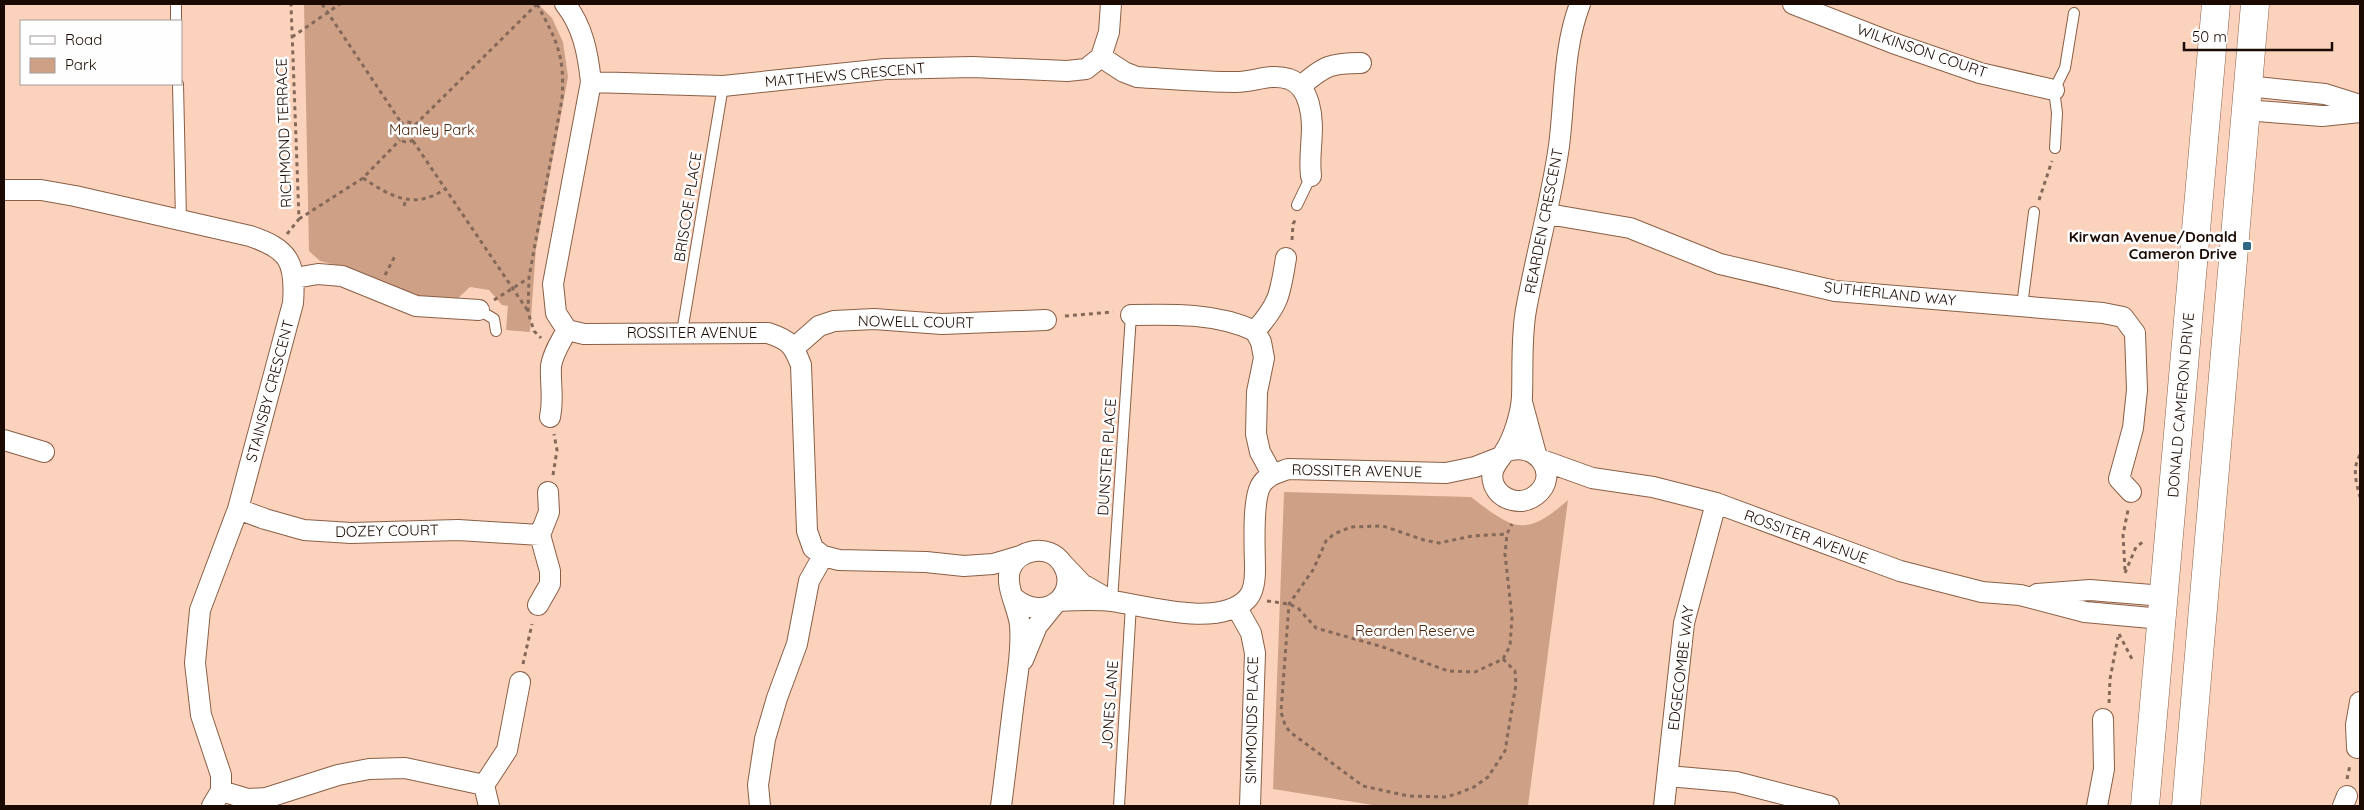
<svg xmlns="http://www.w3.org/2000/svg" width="2364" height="810" font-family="Quicksand,sans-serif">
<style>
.green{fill:#cea187}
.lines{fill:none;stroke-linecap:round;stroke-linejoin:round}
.lane-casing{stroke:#8a5f45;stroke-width:12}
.street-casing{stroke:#8a5f45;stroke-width:22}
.secondary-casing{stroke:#8a5f45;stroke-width:29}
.path{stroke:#84695a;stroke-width:3;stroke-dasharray:4 4;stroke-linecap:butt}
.lane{stroke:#fff;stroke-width:10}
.street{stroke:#fff;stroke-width:20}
.secondary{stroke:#fff;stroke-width:28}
.poi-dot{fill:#306782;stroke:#fefefe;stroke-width:2}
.labels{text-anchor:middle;stroke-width:5;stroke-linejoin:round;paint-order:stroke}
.street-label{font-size:15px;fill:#1b0a02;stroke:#fefefe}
.park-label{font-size:15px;fill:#4e260a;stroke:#fefefe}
.poi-label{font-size:15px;font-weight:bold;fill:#1b0a02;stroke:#fefefe;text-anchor:end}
</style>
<rect width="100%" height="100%" fill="#fbd3bc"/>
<!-- green -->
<path class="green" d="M304 4H538L552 18 563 42 568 77 536 248 530 332 506 330 508 306 502 305 489 290 470 287 455 301 415 297 358 271 320 261 309 251Z
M1284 492 1471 497C1514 530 1525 538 1568 500L1528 806H1379L1273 789Z"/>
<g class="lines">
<defs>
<path id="lane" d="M176 4V21
M178 84 181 220
M2055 148 2057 113 2054 90 2065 68 2074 13
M1297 205 1311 176
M2022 306 2034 212
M479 310 494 319 496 331
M682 332 723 86
M1112 601 1131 315
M1119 806 1131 605"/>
<path id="street" d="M565 4C583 26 588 54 591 82L553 284 556 313 567 330 584 334 768 333C789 340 793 344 801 365L807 531 813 548 823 556 839 560 926 562 964 566 993 564 1020 556
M1793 4 1893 43 1980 73 2054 90
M1101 57 1124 72 1137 77C1170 79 1203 82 1236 82 1254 82 1271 73 1289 79 1300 83 1306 93 1309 104 1316 129 1308 151 1311 176
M591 82 723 86 885 69 972 67 1067 71 1086 69 1101 57 1109 32 1111 4
M1301 86C1324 66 1330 63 1361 63
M2247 86 2325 94 2360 105
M2245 110 2322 116 2360 112
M4 190H41L75 196 250 236C289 249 296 262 293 303L238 509 200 610 195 663 201 715 221 775V791L212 806
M1548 214 1630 228 1720 264 1835 291 2103 313 2123 317 2135 333 2137 390 2133 428 2119 479 2131 492
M295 278 318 274 342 276 416 306 479 310
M1131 315C1172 314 1217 313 1255 331L1261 342 1264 358 1257 392 1256 434 1260 452 1272 474
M1255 331C1280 303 1280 294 1286 258
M794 348 819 326 834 321 874 319 942 324 1046 320
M1522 402 1536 454
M550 417C554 397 550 384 551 366 553 353 561 341 567 330
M4 440 44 452
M1505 452C1535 439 1562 474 1536 495 1522 506 1501 501 1494 485 1488 469 1499 462 1505 451 1514 437 1521 413 1522 397 1523 369 1521 337 1526 310 1536 255 1551 202 1559 146 1565 99 1563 48 1580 4
M1542 460 1592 478 1653 487 1716 503 1900 571 1982 592 2020 595 2085 612 2162 619
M238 509 265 519 304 530 351 533 458 530 540 535
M1062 563 1082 584 1110 600
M2037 594 2090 590 2164 596
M1059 601C1076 600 1094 599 1112 601 1147 606 1219 628 1247 599 1254 592 1255 579 1255 570 1255 550 1252 504 1260 487 1265 476 1277 473 1288 469L1446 473 1475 467 1498 458
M538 605 550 584V571L540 535 549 512 548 492
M1237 608 1251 633 1255 653 1250 806
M1023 660 1037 626 1054 605
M2357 748 2356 725 2360 702
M1668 776 1736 782 1829 806
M484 785 507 750 520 682
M484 785 489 806
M221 791 248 799 266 798 338 775 369 769 405 768 484 785
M760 806 758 785 765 739 777 698 797 644 809 581 823 556
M1001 806C1006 769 1010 731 1015 693 1018 672 1022 647 1020 625 1018 607 1005 587 1010 570 1017 549 1049 543 1062 563 1081 592 1047 625 1014 598
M1664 806 1684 623 1716 503
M2097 806 2104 769 2103 719
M2343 806 2347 796"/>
<path id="secondary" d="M2145 806 2216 4
M2186 806 2255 4"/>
</defs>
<!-- lane casing -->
<use href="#lane" class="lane-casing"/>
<!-- street casing -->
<use href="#street" class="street-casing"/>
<!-- secondary casing -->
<use href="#secondary" class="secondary-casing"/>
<!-- path -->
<path class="path" d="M322 4 402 124
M537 4C557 41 565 56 562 99L529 277 528 312 534 331 541 338
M292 37 340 4
M397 132a10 10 0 1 1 20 0a10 10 0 1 1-20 0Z
M415 125 537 4
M413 141 528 311
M363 178C391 197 415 210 445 189
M2039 200 2052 161
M404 206 406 199
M299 219 363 178 400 140
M287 234 299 219 291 4
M1292 240 1293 224 1296 219
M385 275 396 254
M494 300 529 278
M1065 316 1113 312
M2360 455C2352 468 2356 482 2360 497
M553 475 557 450 554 434
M2125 570 2123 535 2128 510
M2125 573 2136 547 2144 541
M1267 601 1289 604 1298 608 1316 628 1383 647 1448 671 1475 672 1503 659 1510 646 1512 617 1505 554 1507 534 1512 524
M2119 634 2133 661
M1503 659 1515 671 1516 684 1505 751 1488 777 1474 787 1459 793 1446 797 1408 796 1363 786 1290 732 1285 725 1281 712 1289 604 1313 570 1326 541 1334 534 1351 527 1383 526 1424 540 1439 543 1472 536 1507 534
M523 664 532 624
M2109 703 2110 679 2118 637
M2347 779 2350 765"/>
<!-- lane -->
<use href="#lane" class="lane"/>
<!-- street -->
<use href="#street" class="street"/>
<!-- secondary -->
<use href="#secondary" class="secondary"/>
</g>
<!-- markers -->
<rect class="poi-dot" x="2242" y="241" width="10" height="10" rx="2.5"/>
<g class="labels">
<!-- street labels -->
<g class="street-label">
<text transform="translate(1922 51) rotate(19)" y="5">WILKINSON COURT</text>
<text transform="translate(845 75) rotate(-5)" y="5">MATTHEWS CRESCENT</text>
<text transform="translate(284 133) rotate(-92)" y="5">RICHMOND TERRACE</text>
<text transform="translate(688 207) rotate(-81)" y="5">BRISCOE PLACE</text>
<text transform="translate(1544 221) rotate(-79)" y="5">REARDEN CRESCENT</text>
<text transform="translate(1890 294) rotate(6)" y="5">SUTHERLAND WAY</text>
<text transform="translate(916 322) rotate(1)" y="5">NOWELL COURT</text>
<text x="692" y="338">ROSSITER AVENUE</text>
<text transform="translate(270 391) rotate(-75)" y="5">STAINSBY CRESCENT</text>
<text transform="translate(2181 405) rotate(-85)" y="5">DONALD CAMERON DRIVE</text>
<text transform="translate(1107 457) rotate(-86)" y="5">DUNSTER PLACE</text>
<text transform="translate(1357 471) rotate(1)" y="5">ROSSITER AVENUE</text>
<text transform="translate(387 531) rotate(-1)" y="5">DOZEY COURT</text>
<text transform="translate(1806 537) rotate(20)" y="5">ROSSITER AVENUE</text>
<text transform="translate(1681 668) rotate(-83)" y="5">EDGECOMBE WAY</text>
<text transform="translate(1110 705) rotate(-86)" y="5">JONES LANE</text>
<text transform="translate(1252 720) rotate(-89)" y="5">SIMMONDS PLACE</text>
</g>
<!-- park labels -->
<g class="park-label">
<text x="432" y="135">Manley Park</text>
<text x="1415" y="636">Rearden Reserve</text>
</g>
<!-- poi labels -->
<g class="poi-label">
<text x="2237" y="242">Kirwan Avenue/Donald<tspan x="2237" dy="17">Cameron Drive</tspan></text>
</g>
</g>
<!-- border -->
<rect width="2364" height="810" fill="none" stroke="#1b0a02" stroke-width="10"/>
<!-- legend -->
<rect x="20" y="20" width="162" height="65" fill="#fefefe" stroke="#a39c99"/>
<rect x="30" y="36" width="25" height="8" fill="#ffffff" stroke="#a39c99"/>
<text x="65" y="45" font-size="15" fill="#1b0a02">Road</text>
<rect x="30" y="58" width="25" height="15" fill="#cea187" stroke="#a39c99"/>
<text x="65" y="70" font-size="15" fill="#1b0a02">Park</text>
<!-- scale -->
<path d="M2184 42v8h148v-8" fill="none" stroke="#1b0a02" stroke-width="2.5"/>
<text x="2192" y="42" font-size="15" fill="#1b0a02" stroke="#fefefe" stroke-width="4" paint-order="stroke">50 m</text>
</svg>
